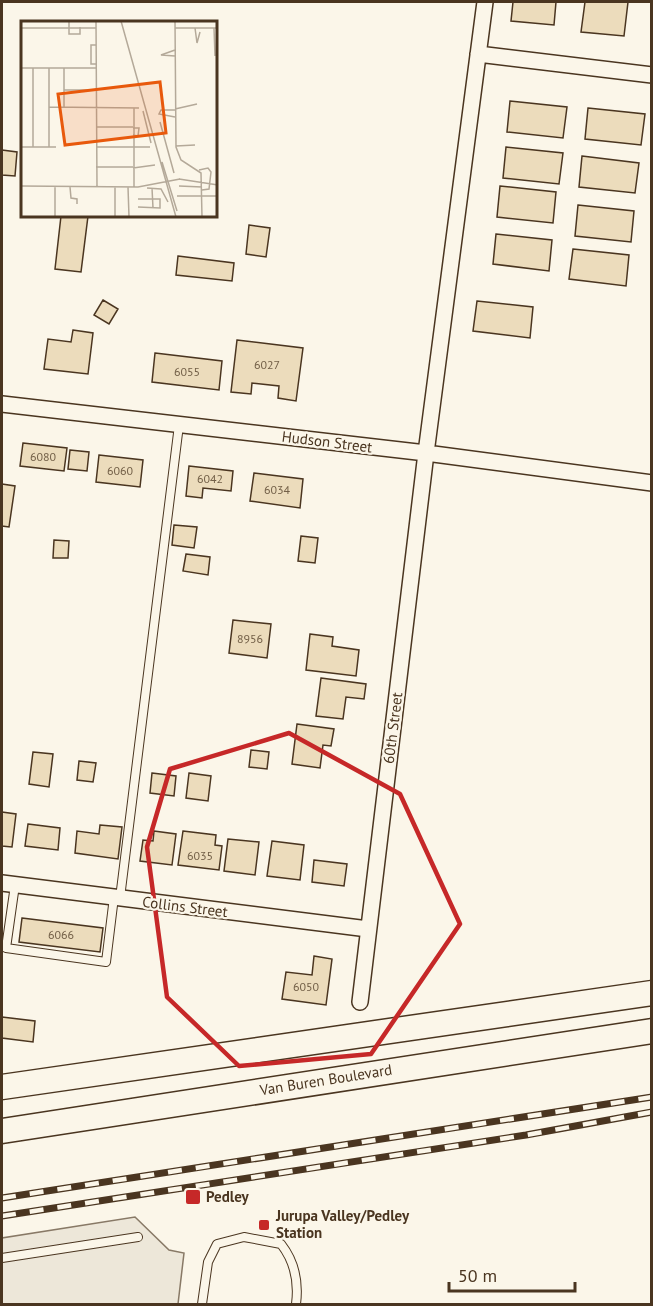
<svg xmlns="http://www.w3.org/2000/svg" width="653" height="1306" font-family="'PT Sans',sans-serif">
<style>
.parking{fill:#ede7d9;stroke:#887966;stroke-width:1.5}
.building{fill:#ecdcbc;stroke:#4a3520;stroke-width:1.5}
.lines{fill:none;stroke-linecap:round;stroke-linejoin:round}
.service-casing{stroke:#4a3520;stroke-width:10}
.minor-casing{stroke:#4a3520;stroke-width:18}
.primary-casing{stroke:#4a3520;stroke-width:27}
.service{stroke:#fbf6e9;stroke-width:8}
.minor{stroke:#fbf6e9;stroke-width:15}
.primary{stroke:#fbf6e9;stroke-width:24}
.rail-casing{stroke:#4a3520;stroke-width:7}
.rail{stroke:#fbf6e9;stroke-width:4.5;stroke-dasharray:14;stroke-linecap:butt}
.marked{fill:none;stroke:#c62828;stroke-width:4.5;stroke-linejoin:round}
.poi-dot{fill:#c62828;stroke:#fbf6e9;stroke-width:2}
.labels{text-anchor:middle;stroke-width:4.5;stroke-linejoin:round;paint-order:stroke}
.number-label{font-size:12px;fill:#725f47}
.street-label{font-size:15px;fill:#4a3520;stroke:#fbf6e9}
.poi-label{font-size:15px;font-weight:bold;fill:#4a3520;stroke:#fbf6e9;text-anchor:start}
.inset-road{fill:none;stroke:#b4a999;stroke-width:1.5}
.view{fill:#e8590c;fill-opacity:0.15;stroke:#e8590c;stroke-width:3}
.inset-edge{fill:none;stroke:#4a3520;stroke-width:3}
</style>
<rect width="100%" height="100%" fill="#fbf6e9"/>
<!-- parking -->
<path class="parking" d="M135 1217 169 1250 184 1253 178 1304H2V1238Z"/>
<!-- building -->
<path class="building" d="M513 2H556L554 25 511 21Z
M585 2H628L624 36 581 32Z
M510 101 567 107 563 138 507 132Z
M588 108 645 114 641 145 585 139Z
M506 147 563 153 559 184 503 178Z
M2 150 17 152 15 176 2 175Z
M582 156 639 163 635 193 579 187Z
M500 186 556 192 553 223 497 217Z
M578 205 634 211 631 242 575 236Z
M61 216H88L81 272 55 269Z
M249 225 270 228 266 257 246 254Z
M496 234 552 240 549 271 493 264Z
M573 249 629 255 626 286 569 279Z
M178 256 234 263 232 281 176 275Z
M103 300 118 309 109 324 94 315Z
M477 301 533 307 530 338 473 331Z
M73 330 93 333 88 374 44 369 48 339 71 342Z
M237 340 303 348 296 401 278 398 279 386 252 383 251 394 231 392Z
M155 353 222 361 219 390 152 382Z
M23 443 67 448 64 471 20 466Z
M70 450 89 452 87 471 68 469Z
M99 455 143 460 140 487 96 482Z
M189 466 233 471 231 491 203 488 202 498 186 496Z
M254 473 303 479 300 508 250 501Z
M2 484 15 486 9 527 2 526Z
M174 525 197 527 194 548 172 545Z
M301 536 318 538 315 563 298 561Z
M54 540 69 541 68 558H53Z
M186 554 210 557 208 575 183 571Z
M233 620 271 624 267 658 229 653Z
M310 634 333 637 332 646 359 650 356 676 306 670Z
M321 678 366 684 364 699 346 697 343 719 316 716Z
M297 724 334 729 331 746 323 745 320 768 292 764Z
M251 750 269 752 267 769 249 767Z
M33 752 53 754 49 787 29 784Z
M79 761 96 763 93 782 77 780Z
M152 773 176 776 174 796 150 793Z
M189 773 211 776 208 801 186 798Z
M2 812 16 814 12 847 2 846Z
M28 824 60 828 58 850 25 846Z
M100 825 122 827 118 859 75 853 77 831 99 834Z
M154 831 176 834 172 865 140 861 143 840 153 841Z
M183 831 216 835 215 845 222 846 219 870 178 865Z
M228 839 259 842 255 875 224 871Z
M272 841 304 845 300 880 267 876Z
M314 860 347 864 344 886 312 882Z
M22 918 103 928 100 952 19 942Z
M314 956 332 959 326 1005 282 999 286 972 312 975Z
M2 1017 35 1021 33 1042 2 1038Z"/>
<g class="lines">
<defs>
<path id="service" d="M15 885 6 948 106 962 114 897
M120 898 179 425
M2 1258 138 1237
M202 1304 208 1262 217 1244 244 1237 281 1244C295 1262 299 1281 296 1304"/>
<path id="minor" d="M478 54 652 75
M2 404 426 453 652 483
M2 883 368 929
M360 1002 426 453 485 2"/>
<path id="primary" d="M2 1087 652 993
M2 1131 652 1031"/>
</defs>
<!-- service casing -->
<use href="#service" class="service-casing"/>
<!-- minor casing -->
<use href="#minor" class="minor-casing"/>
<!-- primary casing -->
<use href="#primary" class="primary-casing"/>
<!-- service -->
<use href="#service" class="service"/>
<!-- minor -->
<use href="#minor" class="minor"/>
<!-- primary -->
<use href="#primary" class="primary"/>
<defs>
<path id="rail" d="M2 1198 652 1097
M2 1216 526 1135 652 1112"/>
</defs>
<!-- rail casing -->
<use href="#rail" class="rail-casing"/>
<!-- rail -->
<use href="#rail" class="rail"/>
</g>
<!-- marked area -->
<path class="marked" d="M289 733 400 794 460 924 371 1054 239 1066 167 997 147 847 170 769Z"/>
<!-- markers -->
<g class="poi-dot">
<rect x="185" y="1189" width="16" height="16" rx="3"/>
<rect x="258" y="1219" width="12" height="12" rx="3"/>
</g>
<g class="labels">
<!-- number labels -->
<g class="number-label">
<text x="267" y="369">6027</text>
<text x="187" y="376">6055</text>
<text x="43" y="461">6080</text>
<text x="120" y="475">6060</text>
<text x="210" y="483">6042</text>
<text x="277" y="494">6034</text>
<text x="250" y="643">8956</text>
<text x="200" y="860">6035</text>
<text x="61" y="939">6066</text>
<text x="306" y="991">6050</text>
</g>
<!-- street labels -->
<g class="street-label">
<text transform="translate(327 442) rotate(7)" y="5">Hudson Street</text>
<text transform="translate(393 728) rotate(-83)" y="5">60th Street</text>
<text transform="translate(185 907) rotate(7)" y="5">Collins Street</text>
<text transform="translate(326 1080) rotate(-9)" y="5">Van Buren Boulevard</text>
</g>
<!-- poi labels -->
<g class="poi-label">
<text x="206" y="1202">Pedley</text>
<text x="276" y="1221">Jurupa Valley/Pedley<tspan x="276" dy="17">Station</tspan></text>
</g>
</g>
<!-- overview -->
<g transform="translate(21 21)">
<rect width="196" height="196" fill="#fbf6e9"/>
<path class="inset-road" d="M48 0V13H59V6M75 0 76 166M100 0 155 196M154 0 155 126 160 139 180 152 181 196M0 7H75M154 7H197M174 7 176 22 179 11M193 7 194 35M154 35 140 34 154 29M75 43H70V24H75M0 47H75M12 47V126M43 69H75M28 86 118 87M43 86V47M113 87V166M154 88 176 83M122 90 130 122M154 96 138 93 140 89H154M139 101 153 152M75 106H112M112 114 117 115 118 107H112M155 125 174 124M0 126H35M28 126V47M75 126H129M141 141 156 190M75 146H112M112 147 134 144M178 149 187 147 190 151 188 168 181 169M158 158 197 164M0 165 117 166 159 158M158 165 181 166M34 166V196M49 166 50 177 56 178V183M107 166 108 196M126 167 140 168 147 181M131 167 132 187M156 175H197M117 186 139 187V178H117M94 196V166"/>
<path class="view" d="M139 61 145 112 44 124 37 73Z"/>
<rect width="196" height="196" class="inset-edge"/>
</g>
<!-- border -->
<rect width="653" height="1306" fill="none" stroke="#4a3520" stroke-width="6"/>
<!-- scale -->
<path d="M449 1282v9h126v-9" fill="none" stroke="#4a3520" stroke-width="3"/>
<text x="458" y="1282" font-size="18" fill="#4a3520" stroke="#fbf6e9" stroke-width="4.5" paint-order="stroke">50 m</text>
</svg>
